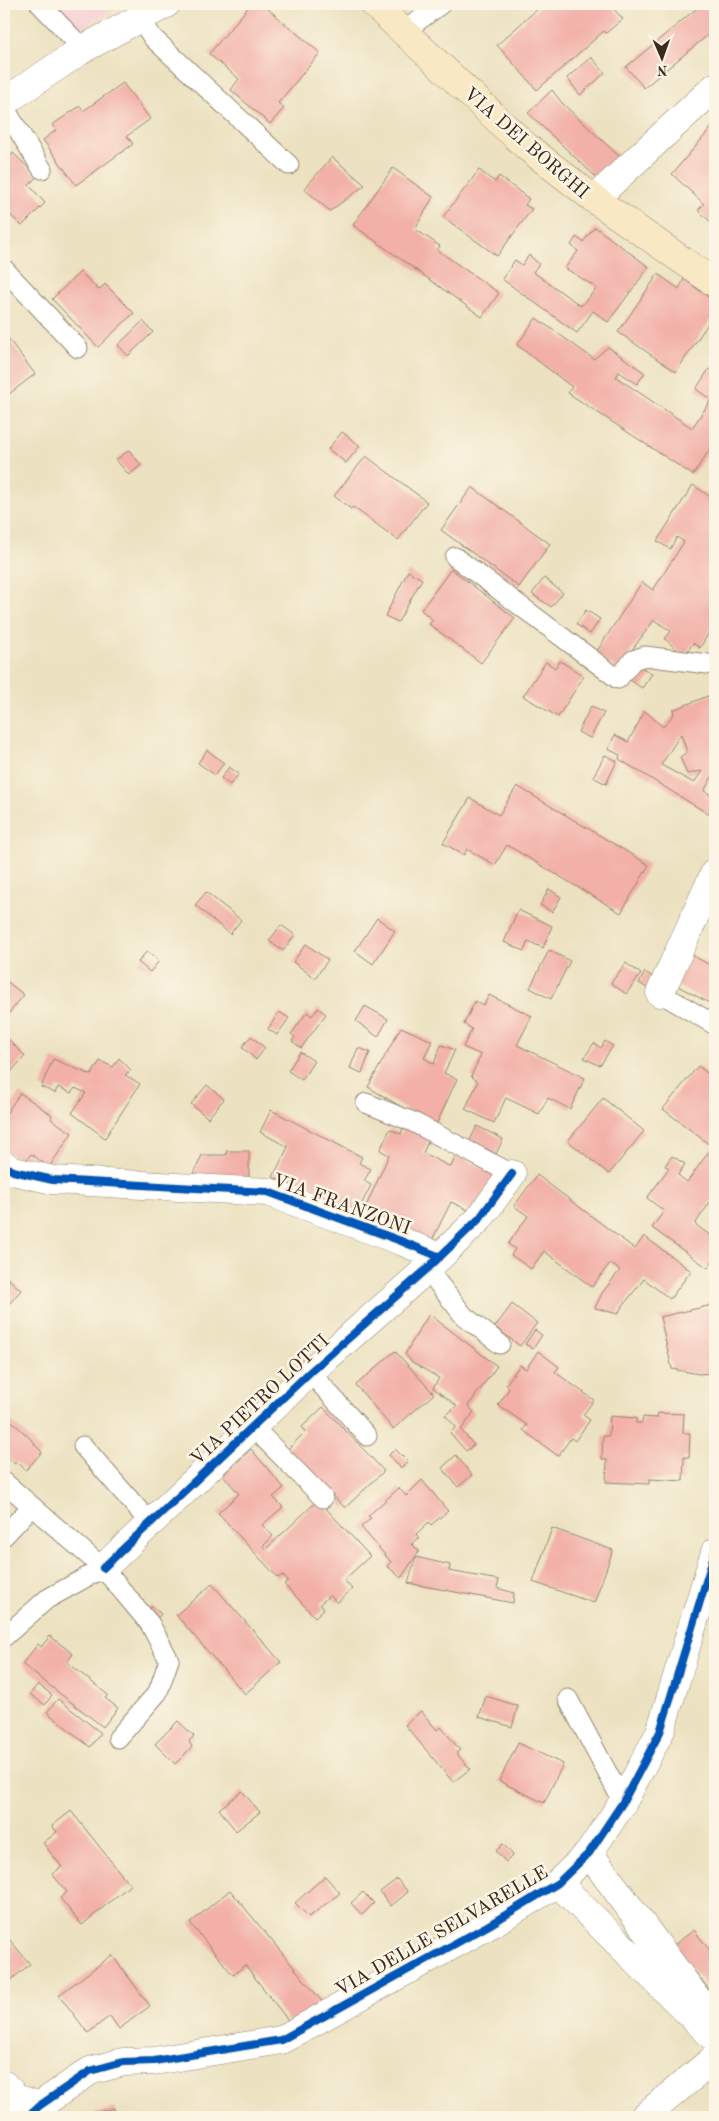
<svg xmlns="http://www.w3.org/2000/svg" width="719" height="2121" font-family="'Old Standard TT',serif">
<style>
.built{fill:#f6cfd5}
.building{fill:#f2b0a8;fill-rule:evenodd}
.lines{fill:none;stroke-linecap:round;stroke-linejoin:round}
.lane-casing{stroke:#948670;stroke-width:21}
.street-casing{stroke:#948670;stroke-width:29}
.secondary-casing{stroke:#948670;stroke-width:29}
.lane{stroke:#fff;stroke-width:19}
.street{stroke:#fff;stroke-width:28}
.secondary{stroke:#f8e8c3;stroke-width:28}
.cycleway-casing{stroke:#fcf5e5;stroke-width:11}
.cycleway{stroke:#0057b8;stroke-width:8}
.labels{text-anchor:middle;stroke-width:5;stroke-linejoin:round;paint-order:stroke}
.street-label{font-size:19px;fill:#3b2a1e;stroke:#fcf5e5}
</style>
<rect width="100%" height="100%" fill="#fcf5e5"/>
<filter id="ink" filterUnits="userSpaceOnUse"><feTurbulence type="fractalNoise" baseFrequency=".02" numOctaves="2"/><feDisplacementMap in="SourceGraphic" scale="10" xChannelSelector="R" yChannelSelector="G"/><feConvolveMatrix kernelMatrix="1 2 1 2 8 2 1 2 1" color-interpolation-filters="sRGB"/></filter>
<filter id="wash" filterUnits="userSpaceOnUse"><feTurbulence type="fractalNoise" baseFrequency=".0096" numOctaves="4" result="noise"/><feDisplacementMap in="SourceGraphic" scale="20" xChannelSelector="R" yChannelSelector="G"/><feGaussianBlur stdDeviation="1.12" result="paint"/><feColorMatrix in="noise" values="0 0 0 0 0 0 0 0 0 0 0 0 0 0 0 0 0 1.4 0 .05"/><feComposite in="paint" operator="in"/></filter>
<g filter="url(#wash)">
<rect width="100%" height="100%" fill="#ece2c1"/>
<!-- built -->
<path class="built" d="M52 4H127L78 30Z"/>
<g id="blocks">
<!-- building -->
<path class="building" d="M251 4H262L320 53 278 103 284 108 270 124 231 90 239 79 209 54Z
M543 4H609L623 19 606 33 604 31 537 90 497 45Z
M702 4H707L715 13V29L644 88 626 67Z
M591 57 605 73 580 95 567 78Z
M123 83 150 119 127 136 133 144 76 185 43 140 56 130 52 125 80 106 83 111Z
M552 90 562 103 620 157 597 178 528 113Z
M713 126 715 128V226L698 210 704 204 672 174Z
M13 153 37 176 29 185 45 203 22 226 4 209V164Z
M332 157 365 185 330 211 304 189Z
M393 168 433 197 415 229 440 246 437 250 499 293 482 317 353 225Z
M479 170 495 182 499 176 529 199 525 205 532 209 497 256 443 217Z
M595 227 649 267 608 322 593 311 577 333 502 279 515 260 522 265 529 255 539 264 533 272 581 306 597 288 565 268 578 251 571 245 576 237 583 242Z
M80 272 99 290 105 284 134 313 98 347 52 299Z
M658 274 679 289 684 279 715 302V313L676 372 618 332Z
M536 318 594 359 608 347 645 373 637 384 619 372 616 377 692 428 711 400 696 389 709 369 714 372 715 370V441L693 475 568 393 572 387 517 345Z
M143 321 153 332 128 356 118 345Z
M4 333 35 374 4 398Z
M342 432 360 446 346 463 328 449Z
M129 450 141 465 129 475 116 460Z
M366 456 427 502 398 540 353 507 351 509 334 496Z
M693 485 715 500V622L700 648 693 643 684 656 665 639 671 631 654 620 618 669 595 654 642 582 653 590 684 542 677 537 670 549 657 541Z
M472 487 550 544 519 587 441 530Z
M451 569 515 618 481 663 429 624 433 620 421 610Z
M408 571 422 579 398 622 385 616Z
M544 578 563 593 551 607 532 594Z
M586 610 600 619 590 634 576 624Z
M560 661 584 676 558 717 523 696 546 662 555 668Z
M638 665 652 674 642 688 630 680Z
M715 693V776L712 777 704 791 715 797V818L619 759 620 755 608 749 615 735 628 742 645 711 663 727 674 714 673 710ZM681 734 687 752 680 757 687 774 702 771 694 783 661 765Z
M591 706 604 713 590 738 578 732Z
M207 750 224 763 215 775 198 763Z
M605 755 617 761 606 784 593 777Z
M229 767 239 774 230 785 221 778Z
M517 786 649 865 621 913 507 845 495 865 467 849 464 855 443 843 470 798 499 815Z
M549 889 561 897 552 912 540 905Z
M206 892 241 920 230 934 195 905Z
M518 910 552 926 543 948 528 941 524 951 504 942Z
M377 918 395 931 373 964 355 951Z
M281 925 295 935 283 951 269 941Z
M306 944 328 960 315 978 293 962Z
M549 950 570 961 551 999 530 988Z
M147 951 159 961 150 972 138 962Z
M690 954 715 968V1006L674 984Z
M626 963 641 974 626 994 611 983Z
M645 972 658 980 652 991 639 983Z
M4 979 24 995 4 1019Z
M489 995 532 1016 517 1045 585 1078 570 1109 548 1098 539 1114 506 1098 494 1123 465 1109 478 1082 471 1076 481 1055 463 1047 472 1029 464 1024 475 1001 484 1005Z
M365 1006 388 1019 378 1037 356 1021Z
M318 1008 326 1014 301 1048 292 1041 295 1037 291 1034 307 1012 312 1016Z
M279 1012 289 1018 277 1035 268 1029Z
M401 1027 432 1041 424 1058 432 1063 434 1064 441 1045 455 1050 444 1073 457 1079 435 1127 368 1087Z
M4 1035 25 1056 4 1080Z
M251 1036 265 1048 256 1060 242 1047Z
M605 1041 613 1046 601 1064 598 1065 584 1058 594 1043 601 1048Z
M358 1048 370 1052 362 1073 350 1068Z
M300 1052 314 1061 302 1080 288 1071Z
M119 1058 131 1070 125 1075 140 1084 105 1138 72 1113 86 1093 75 1088 71 1093 58 1087 55 1093 41 1087 53 1059 91 1075 100 1061 113 1067Z
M698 1066 715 1079V1137L710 1145 663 1109Z
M207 1085 224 1099 208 1118 191 1104Z
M20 1093 52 1115 51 1119 72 1133 49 1167 31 1154 24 1163 4 1149V1117Z
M603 1098 644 1131 609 1174 568 1141Z
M271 1110 362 1157 359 1163 371 1169 364 1181 371 1185 356 1215 273 1177 288 1147 260 1132Z
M404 1126 430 1137 423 1153 451 1167 456 1155 496 1175 473 1212 451 1202 431 1242 363 1213 389 1155 380 1150 390 1129 401 1134Z
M477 1126 503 1139 496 1154 485 1148 481 1153 467 1146Z
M715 1143V1195L695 1224 715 1239V1257L708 1268 652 1228 664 1211 647 1198 669 1168 665 1166 672 1156 685 1164 678 1175 687 1182Z
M226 1151H249V1178L193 1176 202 1155H227Z
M537 1175 635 1249 644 1236 691 1271 670 1299 644 1279 621 1308 618 1314 595 1308 602 1293 620 1270 610 1263 592 1287 544 1251 531 1269 511 1255 515 1249 508 1244 528 1216 514 1206Z
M4 1275 21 1290 4 1310Z
M512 1304 537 1323 520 1346 495 1327Z
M712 1305 715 1319V1373L699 1374 672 1369 660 1317Z
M429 1314 497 1366 468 1406 474 1412 461 1430 474 1445 466 1451 450 1433 456 1427 445 1415 457 1406 433 1388 439 1378 412 1362 405 1354Z
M535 1330 542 1335 533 1349 525 1344Z
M395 1351 434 1394 393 1429 356 1385Z
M538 1351 559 1367 555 1372 594 1400 583 1415 590 1420 575 1441 571 1438 558 1456 523 1430 527 1425 498 1405 509 1389 506 1384 520 1365 526 1369Z
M323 1407 384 1471 345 1508 310 1471 305 1475 284 1453 305 1432 302 1427Z
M658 1413 684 1414 683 1433H690L689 1458 684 1457 683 1481 650 1479 649 1484 606 1482 607 1460 602 1459 603 1436H609L610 1416 636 1418V1423H642L643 1417 657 1418Z
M4 1414 35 1443 34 1444 42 1452 26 1470 17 1462 15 1464 4 1454Z
M251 1449 284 1488 273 1497 283 1507 262 1525 273 1536 263 1546 266 1549 318 1500 370 1556 344 1580 352 1589 337 1603 330 1595 320 1604 324 1609 315 1617 284 1584 288 1581 282 1575 278 1578 218 1513 239 1494 223 1475Z
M395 1449 408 1462 401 1468 389 1455Z
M456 1455 472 1475 458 1487 442 1468Z
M422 1480 448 1511 431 1525 429 1522 416 1534 419 1538 412 1544 419 1551 401 1578 387 1566 391 1562 361 1527 371 1518 368 1516 399 1488 406 1496Z
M552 1528 613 1550 594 1603 533 1582Z
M416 1557 450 1565 449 1571 499 1580 497 1588 514 1593 513 1603 408 1583Z
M212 1584 281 1662 245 1694 176 1615Z
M152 1606 161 1614 154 1623 144 1616Z
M50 1636 73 1654 67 1662 108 1695 105 1698 118 1708 103 1727 22 1664 38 1644 41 1647Z
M38 1684 52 1695 45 1705 30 1694Z
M486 1696 518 1706 512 1727 479 1717Z
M58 1699 101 1733 90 1747 47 1712Z
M421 1711 437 1730 441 1727 460 1750 456 1753 470 1769 453 1782 405 1725Z
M178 1721 194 1736 189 1741 192 1747 175 1764 155 1744Z
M518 1743 563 1764 544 1803 499 1781Z
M242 1791 260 1812 236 1831 219 1809Z
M71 1811 130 1885 82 1925 60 1898 67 1892 52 1874 62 1867 43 1843 57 1832 52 1826Z
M503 1844 513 1855 506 1862 496 1851Z
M325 1876 340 1893 309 1917 295 1903Z
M397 1879 408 1892 391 1906 380 1892Z
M230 1890 324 2004 294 2028 245 1965 233 1975 190 1923Z
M363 1892 374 1903 362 1915 351 1903Z
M694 1930 715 1957V1997L674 1945Z
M4 1933 30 1964 4 1986Z
M112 1955 150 2006 119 2029 110 2016 88 2033 59 1995Z
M114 2108 117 2117H95L94 2113Z"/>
</g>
</g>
<g filter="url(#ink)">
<use href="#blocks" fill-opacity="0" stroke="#948670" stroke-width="1"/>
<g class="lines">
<defs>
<path id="lane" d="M40 4 83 49
M139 17 153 38 289 165
M404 31 441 4
M4 107 42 169
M4 269 78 348
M455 557 618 679 633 660 645 656 715 665
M660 993 715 1025
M366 1103 413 1122 512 1174
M427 1269 464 1316 500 1344
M310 1372 367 1436
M252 1426 323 1498
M83 1446 150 1523
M4 1482 103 1568 150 1624 169 1660 158 1692 118 1738
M4 1536 32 1506
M4 1637 47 1599 103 1568
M568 1699 623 1802"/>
<path id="street" d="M4 102 83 49 166 4
M594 199 715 87
M660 993 715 872
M4 1165 13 1171 53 1180 268 1192 401 1241 440 1257
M103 1568 310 1372 427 1269 479 1219 512 1174
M589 1853 707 2012
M558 1883 715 2039
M4 2085 17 2098 39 2106
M27 2117 39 2106 90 2071 123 2062 154 2061 281 2040 489 1925 558 1883 589 1853 623 1802 660 1732 715 1552
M644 2117 715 2058"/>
<path id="secondary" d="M374 4 527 147 594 199 715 283"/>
</defs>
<!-- lane casing -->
<use href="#lane" class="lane-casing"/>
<!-- street casing -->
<use href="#street" class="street-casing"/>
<!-- secondary casing -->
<use href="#secondary" class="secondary-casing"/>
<!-- lane -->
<use href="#lane" class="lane"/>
<!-- street -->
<use href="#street" class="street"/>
<!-- secondary -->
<use href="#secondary" class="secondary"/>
<defs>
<path id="cycleway" d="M4 1165 13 1171 53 1180 268 1192 401 1241 440 1257
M103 1568 310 1372 427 1269 479 1219 512 1174
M27 2117 39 2106 90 2071 123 2062 154 2061 281 2040 489 1925 558 1883 589 1853 623 1802 660 1732 715 1552"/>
</defs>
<!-- cycleway casing -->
<use href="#cycleway" class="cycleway-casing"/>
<!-- cycleway -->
<use href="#cycleway" class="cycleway"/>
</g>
</g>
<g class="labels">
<!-- street labels -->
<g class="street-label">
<text transform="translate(527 142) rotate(41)" y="7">VIA DEI BORGHI</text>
<text transform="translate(342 1203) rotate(20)" y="7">VIA FRANZONI</text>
<text transform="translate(259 1399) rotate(-43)" y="7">VIA PIETRO LOTTI</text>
<text transform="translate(441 1930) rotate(-30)" y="7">VIA DELLE SELVARELLE</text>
</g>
</g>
<!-- margin -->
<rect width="719" height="2121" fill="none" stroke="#fcf5e5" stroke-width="20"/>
<!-- north arrow -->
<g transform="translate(662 58) rotate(178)" stroke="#fcf5e5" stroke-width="4" paint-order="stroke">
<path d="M0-4L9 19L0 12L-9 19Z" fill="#3b2a1e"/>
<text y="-8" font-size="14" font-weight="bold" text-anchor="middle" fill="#3b2a1e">N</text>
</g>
</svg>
